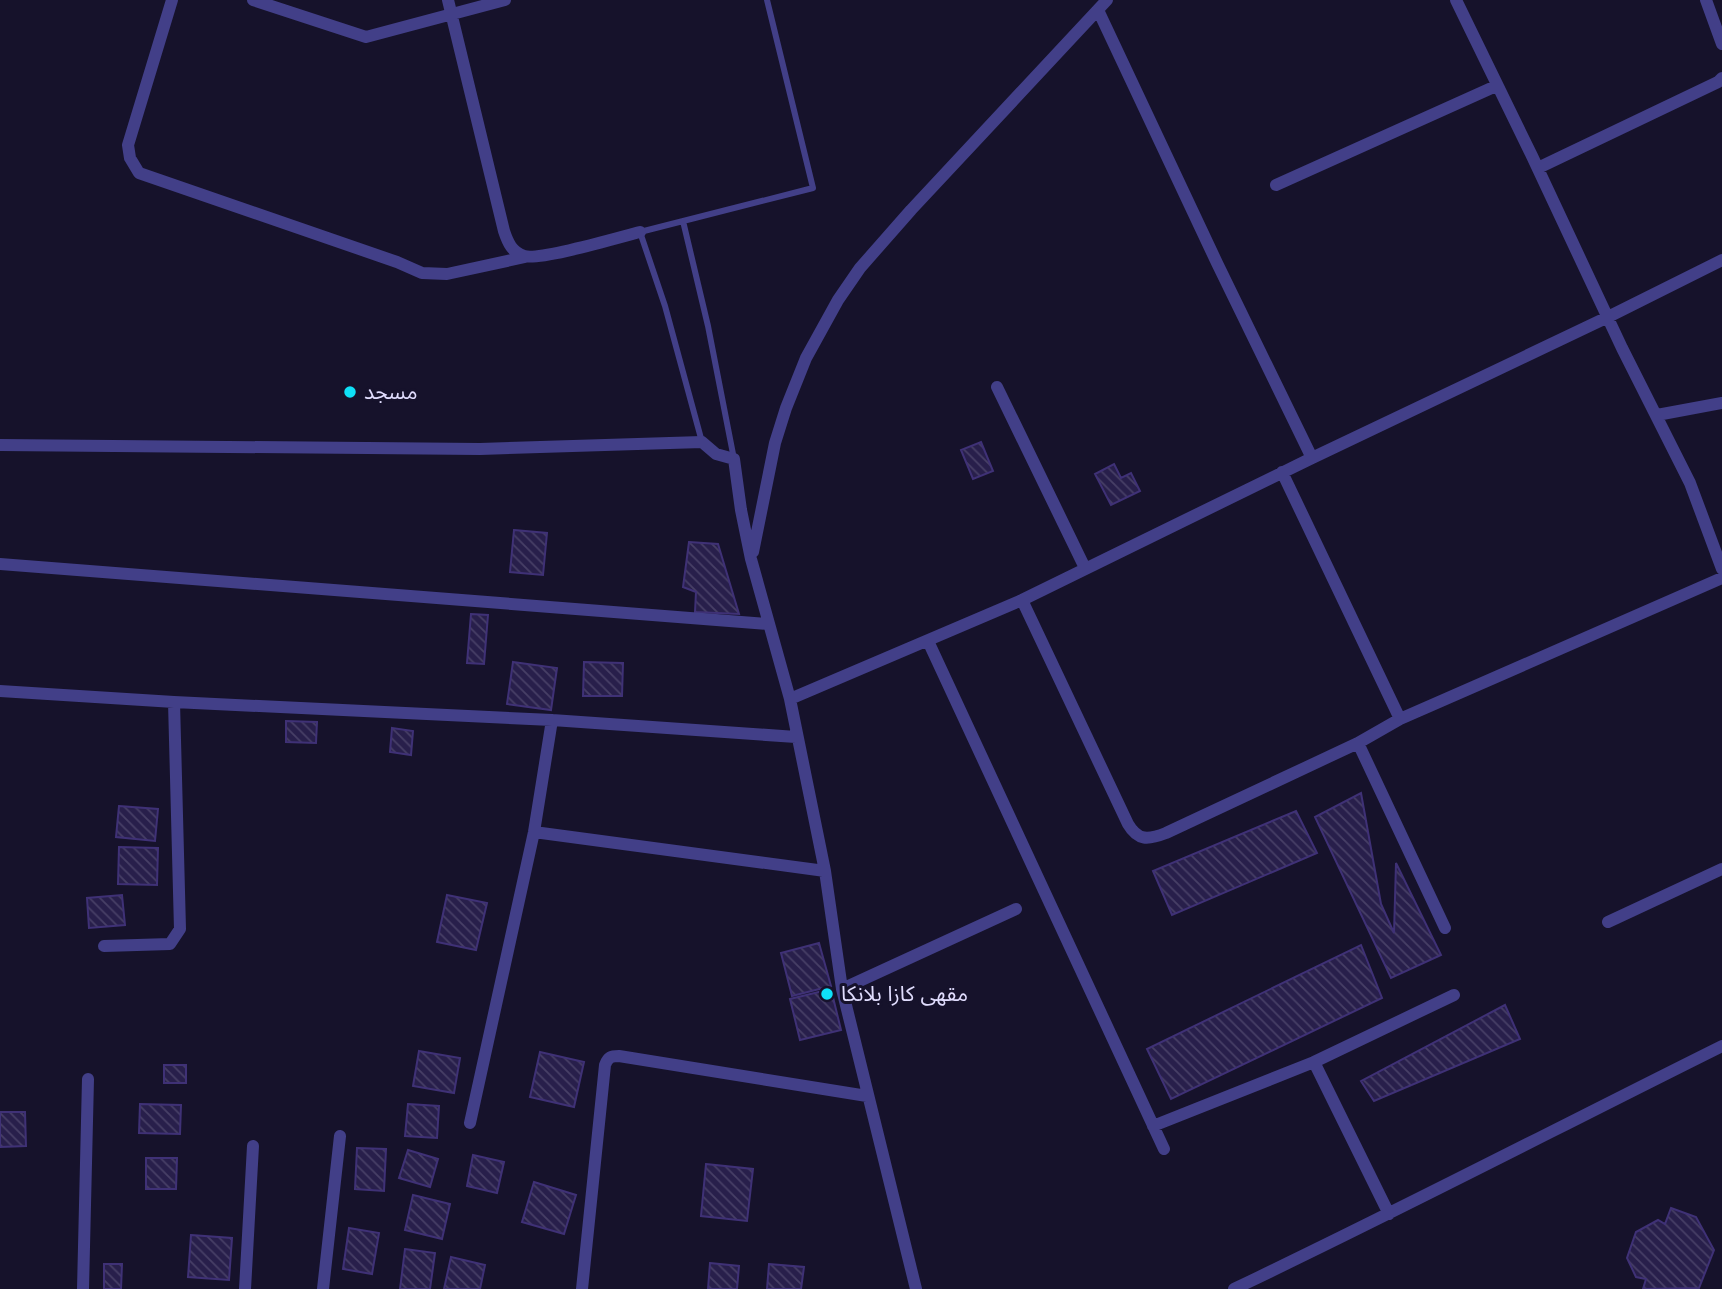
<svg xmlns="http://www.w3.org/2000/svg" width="1722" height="1289" font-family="Inter,'Noto Sans Arabic',sans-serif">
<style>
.building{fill:url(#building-back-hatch);stroke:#3f3176;stroke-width:2}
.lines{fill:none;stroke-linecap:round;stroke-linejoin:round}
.lane{stroke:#423f88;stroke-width:6}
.street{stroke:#423f88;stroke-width:12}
.poi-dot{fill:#0fe0f7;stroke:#16122b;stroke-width:2.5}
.labels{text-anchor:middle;stroke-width:6;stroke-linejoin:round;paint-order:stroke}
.poi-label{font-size:21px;fill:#e1ddfe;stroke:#16122b;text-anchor:start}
</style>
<defs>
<pattern id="building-back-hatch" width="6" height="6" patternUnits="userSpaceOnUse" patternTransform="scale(1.75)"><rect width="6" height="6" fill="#281f4b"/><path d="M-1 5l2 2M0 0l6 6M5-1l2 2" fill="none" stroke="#473f66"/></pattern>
</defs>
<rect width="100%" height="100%" fill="#16122b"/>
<!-- building -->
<path class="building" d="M981 442 993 471 973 479 961 450Z
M1114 464 1121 478 1131 473 1140 491 1111 505 1095 474Z
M514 530 547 533 543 575 510 572Z
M689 542 718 544 739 614 695 612 696 592 683 587Z
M471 614 488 615 484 664 467 663Z
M513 662 557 668 551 710 507 704Z
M584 662 623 663 622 696H583Z
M286 721 317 722 316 743 286 742Z
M392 728 413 731 411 755 390 752Z
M1361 793 1381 904 1394 933 1396 863 1441 955 1391 978 1315 817Z
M119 806 158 809 155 841 116 837Z
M1296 811 1317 853 1172 915 1153 871Z
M119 847 158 848 157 885 118 884Z
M122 895 125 925 89 928 87 898Z
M447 895 487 903 476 950 437 942Z
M819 943 831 986 792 996 781 953Z
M1361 945 1382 998 1171 1099 1147 1049Z
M831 989 841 1030 800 1040 790 999Z
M1505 1005 1520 1039 1374 1101 1361 1081Z
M419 1051 460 1058 454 1093 413 1086Z
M540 1052 584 1062 574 1107 530 1097Z
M164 1065H186V1083H164Z
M140 1104 181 1105 180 1134 139 1133Z
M408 1104 439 1106 437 1138 405 1136Z
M0 1112H25L26 1146 0 1147Z
M357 1148 386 1149 384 1191 355 1189Z
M408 1150 438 1159 430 1187 399 1178Z
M473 1155 504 1162 497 1193 467 1186Z
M146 1158H177L176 1189H146Z
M706 1164 753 1169 747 1221 701 1216Z
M534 1182 576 1195 564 1234 522 1222Z
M413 1195 450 1204 442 1239 405 1230Z
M1671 1208 1696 1217 1714 1250 1699 1288 1643 1289 1646 1279 1636 1277 1627 1258 1636 1232 1658 1220 1665 1224Z
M349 1228 379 1233 372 1274 343 1269Z
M191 1235 232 1238 229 1280 188 1277Z
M405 1249 435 1253 430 1289H400Z
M451 1257 485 1265 480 1289H444Z
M710 1263 739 1266 737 1289H708Z
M104 1264H122L121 1289H104Z
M769 1264 804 1267 801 1289H767Z"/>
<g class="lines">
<!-- lane -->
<path class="lane" d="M683 221 708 326 734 459
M702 442 665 306 640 232 813 188 767 0"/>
<!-- street -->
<path class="street" d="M172 0 128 145 130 158 139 173 397 262 422 273 447 274 525 257
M253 0 366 37 505 0
M448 0 504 231C508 243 512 252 524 256 539 261 620 237 640 232
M1456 0 1532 156 1622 348 1690 483 1722 569
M1706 0 1722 44
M1098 10 1217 263 1312 458
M1538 168 1718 82 1722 78
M1276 185 1496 86
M997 387 1085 568
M1657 415 1722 403
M0 445 480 449 702 442 716 454 734 459 741 510 751 559 790 699 825 871 842 989 916 1289
M1282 472 1400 719
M753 552 775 443 786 408 806 358 838 300 860 268 911 210 1107 0
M0 564 768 624
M1022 600 1128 824C1138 841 1148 840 1166 833L1358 743 1400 719 1722 578
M928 641 1164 1149
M0 691 174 702 552 720 796 737
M790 699 1022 600 1312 458 1608 317 1722 260
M1358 743 1445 928
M534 832 825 871
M1608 922 1722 869
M104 946 170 944 180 929 174 702
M842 989 1016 909
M1314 1062 1389 1214
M470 1123 534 832 552 720
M1153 1126 1314 1062 1454 995
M83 1289 88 1079
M245 1289 253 1146
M323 1289 340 1136
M582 1289 605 1065C608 1057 611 1056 619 1056L867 1096
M1234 1289C1398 1211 1559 1127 1722 1046"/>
</g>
<!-- markers -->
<g class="poi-dot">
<circle cx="350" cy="392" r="7"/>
<circle cx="827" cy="994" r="7"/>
</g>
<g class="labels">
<!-- poi labels -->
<g class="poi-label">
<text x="364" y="399">مسجد</text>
<text x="841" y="1001">مقهى كازا بلانكا</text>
</g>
</g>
</svg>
